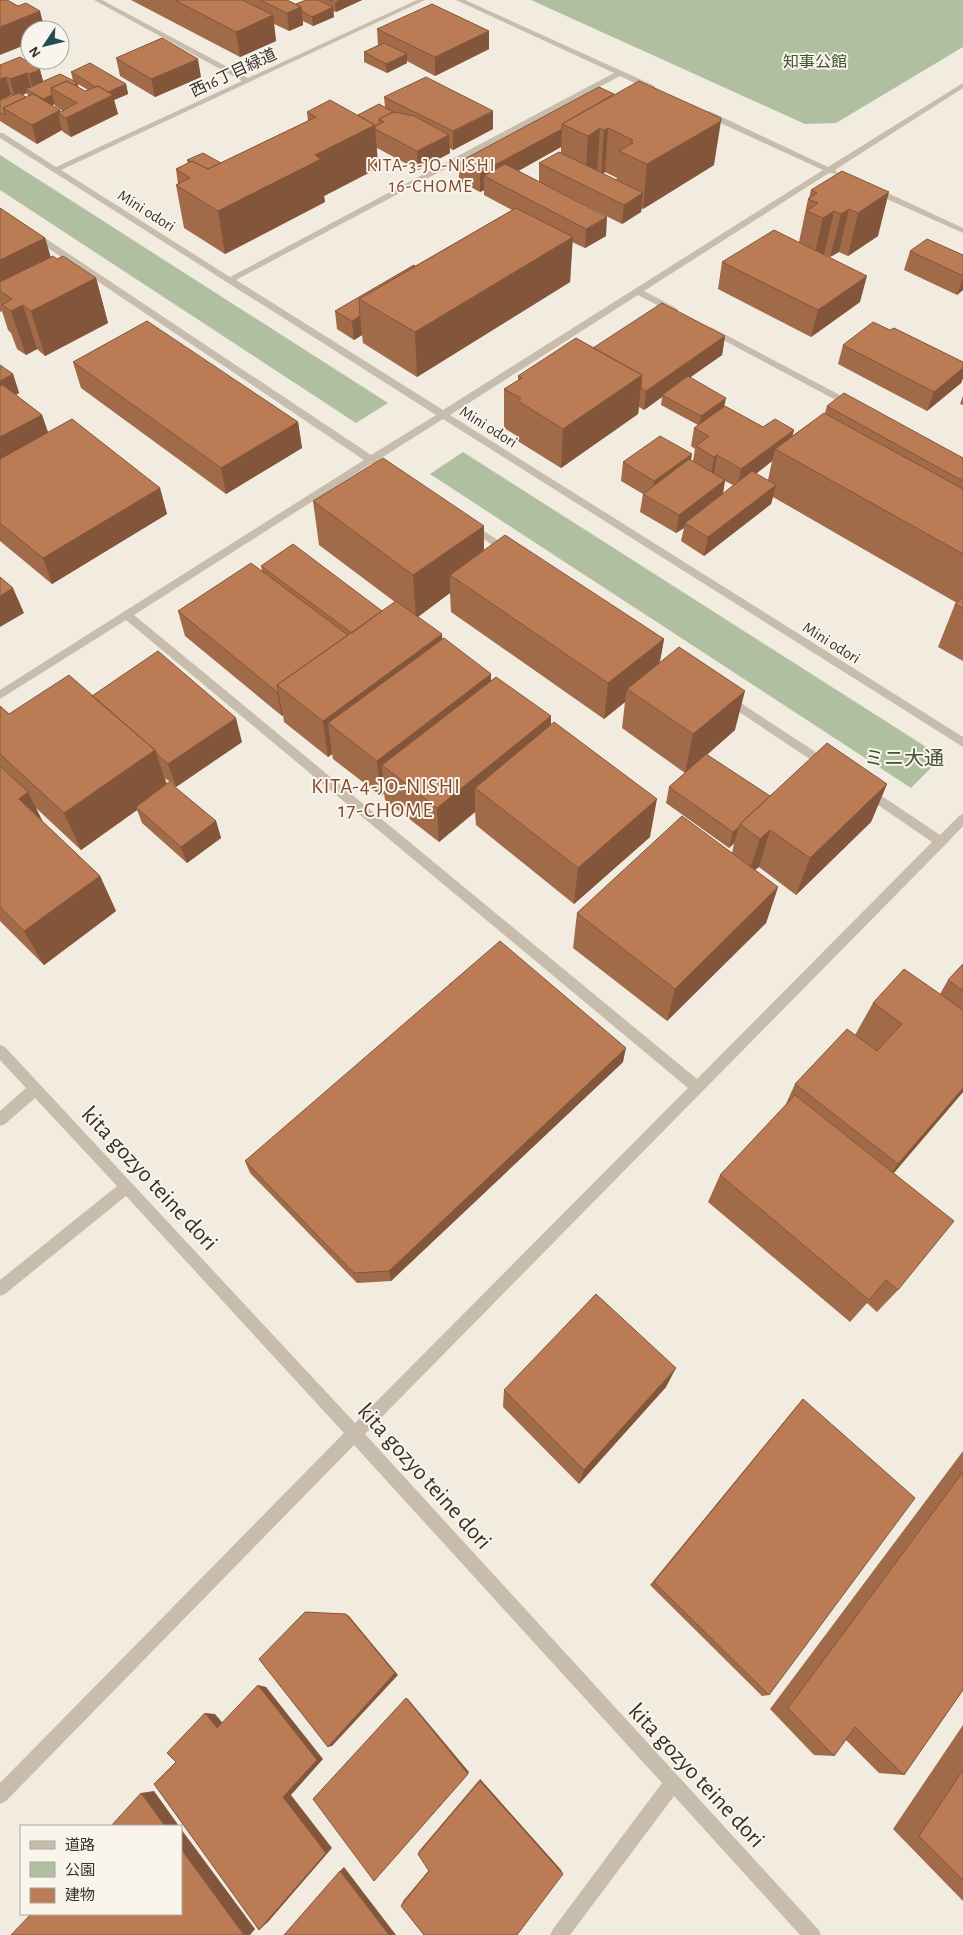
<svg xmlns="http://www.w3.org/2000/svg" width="963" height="1935" font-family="'Alegreya Sans','Noto Sans JP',sans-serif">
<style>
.green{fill:#b1bfa1}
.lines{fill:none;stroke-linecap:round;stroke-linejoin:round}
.minor{fill:#c8bdad;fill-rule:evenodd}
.wall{fill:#a16a48;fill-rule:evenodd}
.shaded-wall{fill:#83563b}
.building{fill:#bb7b54;stroke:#83563b}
.labels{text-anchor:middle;stroke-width:4;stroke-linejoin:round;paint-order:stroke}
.far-park-label{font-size:16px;fill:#425331;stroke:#f9f5ec}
.far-street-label{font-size:16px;fill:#37302b;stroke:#f9f5ec}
.far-neighbourhood-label{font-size:18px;letter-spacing:1px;fill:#7f4a2b;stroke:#f9f5ec}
.park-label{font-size:20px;fill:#425331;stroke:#f9f5ec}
.neighbourhood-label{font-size:21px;letter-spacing:1px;fill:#7f4a2b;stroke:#f9f5ec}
.near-street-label{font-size:24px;fill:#37302b;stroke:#f9f5ec}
</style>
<rect width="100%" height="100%" fill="#f1ebe0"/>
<!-- green -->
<path class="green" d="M531 0H963V47L836 123 805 124Z
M0 155 388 403 356 423 0 190Z
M463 452 942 757 911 788 430 474Z"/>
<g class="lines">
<!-- minor -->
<path class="minor" d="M94 0H102L248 78 417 0H425L61 170 230 277 614 73 456 0H465L655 86V90H649L620 76 236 280 443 410 823 170 703 115V111H709L828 167 963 83V88L835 170 837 172 836 174 829 173 644 291 678 309V313H672L638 295 450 415 963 737V747L443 419 378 460 381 463 379 465 371 464 134 615 697 1079 932 842 862 794 860 791 862 788H870L940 835 959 816 963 814V826L945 845 365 1434 818 1929 821 1935H800L674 1796 570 1935H550L553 1929 662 1783 354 1445 6 1801 0 1804V1783L344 1433 126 1196 5 1294 0 1296V1280L117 1186 35 1098 5 1124 0 1126V1111L26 1088 0 1060V1045L5 1047 355 1423 688 1088 126 620 0 699V690L364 460 30 236V232H36L371 455 436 415 0 138V133H3L56 167 242 81Z
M871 188H877L963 228V233L871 192Z
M711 327 855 403 857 405 852 408 849 407 708 332V328Z
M470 522 513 550V554H505L467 527 465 525Z
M727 694 831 762 833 765 831 768H823L723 701 722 698 723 695Z"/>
</g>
<!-- wall -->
<path class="wall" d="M131 0H287L296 4 306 0H362L336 12 333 11 334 17 313 26 303 21V25L289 31 274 24 276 41 240 57Z
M377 29 489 31V49L435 76 407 61V63L387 73 364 62V52L378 45Z
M116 58 201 77 155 97 120 76Z
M0 65 40 70 43 81H73L71 72 126 84 128 94 114 100 118 114 71 137 63 132 62 130 37 144 0 121V100L12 96 11 95 0 100ZM78 84 88 90 85 91 79 88ZM27 93 28 97H26L22 95ZM55 104V106L63 111 60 112V110L52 106Z
M599 87 714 165 643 209 642 208 641 212 622 224 539 182V163L561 153V147L518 171 606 236 585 248 572 242 570 282 417 377 363 343 362 335 354 340 337 329 335 311 415 266 512 210 484 195V190L480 192 459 181V162ZM605 172 617 178 616 180 603 174Z
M384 97 493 129 453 150 449 148 450 153 418 170 377 148 378 168 324 196 325 202 225 254 184 228 176 185 178 184 176 169 188 163 187 160 221 163 308 121 307 112 358 115 385 107Z
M842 171 878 236 848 256 839 252 830 257 823 254 860 302 811 337 718 289 722 262 799 242 808 199 809 198 811 190Z
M0 208 45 238 51 258 57 259 96 278 108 323 45 356 37 349 26 355 17 349 11 333 8 330 2 311 0 312Z
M910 251 963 255V290L957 295 904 270Z
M890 330 963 362V378L961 383 927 411 838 364 843 345Z
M725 336 722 355 690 377 724 406 763 427 794 430 792 436 825 413 827 406 963 458V661L938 647 955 604 957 603 773 497 771 504 704 556 681 541 684 528 676 533 640 512 643 494 621 481 623 462 691 460 693 461 695 449 691 446 694 428 698 425 661 405 662 397 644 410 639 407 638 414 561 468 516 440 517 436 504 428V389L518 380V376L593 348ZM772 461 768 480 756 474ZM725 481 733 485 723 494Z
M73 362 298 422 302 448 226 494 81 388Z
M0 365 13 374 19 393 16 395 42 415 48 432 160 488 167 514 52 584 0 541Z
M963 396V405L960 404Z
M313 501 484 550 664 639 660 662 735 730 707 755 770 796 887 784 871 822 796 895 759 867 755 870 778 887 766 923 667 1021 573 948 577 913 732 853 734 843 729 848 666 803 669 787 685 773 622 728 625 702 604 719 451 612 450 593 418 617 442 640 491 674V680L551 716V725L650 837 574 904 476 825 475 812 439 842 385 800 384 793 381 796 333 759 332 754 328 757 284 722 283 715 282 716 185 636 178 611 262 571 261 566 382 611 395 602 319 545Z
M92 696 242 742 176 787 165 778 167 784 216 821 221 838 187 863 142 823 137 810 81 850 36 808 42 821 100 876 116 911 44 965 0 921V706L9 714Z
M963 964V1092L894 1173 898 1290 877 1312 867 1303 850 1322 708 1202 720 1175 785 1106 795 1084 855 1035 873 1003 940 994 948 980Z
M623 1062 391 1281 357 1283 250 1173 245 1161Z
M666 1387 579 1484 503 1407 504 1390Z
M803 1399 769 1695 762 1696 650 1585 796 1407Z
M963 1451V1690L904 1775 879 1773 846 1740 834 1756 814 1755 770 1709Z
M963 1725V1901L893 1829Z
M480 1779 561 1870 401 1906 403 1901 429 1870 418 1854 419 1851Z"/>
<!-- shaded-wall -->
<path class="shaded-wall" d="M341 0H362L336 12 335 3Z
M301 7 303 25 289 31 287 13Z
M333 7 334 17 313 26 312 17Z
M40 11 45 30H30V43L0 55V27Z
M273 15 276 41 240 57 236 32Z
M489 31V49L435 76V57Z
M407 54V63L387 73 386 64Z
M198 59 201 77 155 97 151 79Z
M40 70 45 88 34 93 29 74Z
M27 73 32 91 26 89 27 93 15 98 10 79Z
M6 77 11 95 0 100V79Z
M126 84 128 94 114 100 118 114 71 137 66 118 106 93Z
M52 95 55 104 46 108 43 99Z
M60 110 61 115 58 113 62 130 37 144 32 125Z
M493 111V129L453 150V131Z
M721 121 714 165 643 209 647 164Z
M375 125 378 168 324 196 325 202 225 254 218 211 315 155Z
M600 128 597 173 585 181 588 136Z
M608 128 605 172 601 175 604 130Z
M562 129 561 147 497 183 484 176V190L480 192V173Z
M449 135 450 153 418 170 417 151Z
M889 192 878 236 848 256 858 213Z
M643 193 641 212 622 224 624 205Z
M849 209 839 252 830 257 841 214Z
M834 211 824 254 813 261 823 218Z
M607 217 606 236 585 248 586 229Z
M573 237 570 282 417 377 415 332Z
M45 238 58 282 12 299 0 291V260Z
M867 276 860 302 811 337 818 310Z
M96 278 108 323 45 356 31 311Z
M963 278V290L957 295Z
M23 305 37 349 26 355 11 311Z
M360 316 362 335 354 340 352 321Z
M725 336 722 355 664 396 662 395V397L644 410 646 391Z
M963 368V378L961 383 927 411 934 392Z
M13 374 19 393 0 403V381Z
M642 375 638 414 561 468 563 429Z
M726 398 724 408 699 426 701 416Z
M42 415 48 433 0 460V437Z
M298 422 302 448 226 494 221 468Z
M794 430 789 449H775L772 461 737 488 741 469Z
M692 454 689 472 652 499 654 481Z
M717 455 714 474 711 476 714 457Z
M725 480 722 498 685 523 684 528 676 533 679 515Z
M776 485 771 504 704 556 708 537Z
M160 488 167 514 52 584 43 558Z
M484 526V569L450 575V593L416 618 413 575Z
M13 588 24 613 0 627V596Z
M442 634 444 671 328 723 332 754 328 757 323 721Z
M664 639 657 675 627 689 625 702 604 719 608 683Z
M491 674V710L382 765 384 793 381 796 377 761Z
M278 691 283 715 282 716 277 692Z
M745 691 735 730 685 773 693 734Z
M551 716 549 751 475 788V812L439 842 437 808Z
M236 718 242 742 176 787 168 764Z
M155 750 168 789 136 807 137 810 81 850 64 813Z
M887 784 871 822 796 895 810 858Z
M28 792 47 830 19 799Z
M657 799 650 837 574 904 578 868Z
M216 821 221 838 187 863 181 847Z
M739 827 734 843 729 848 733 832Z
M770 830 759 867 748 875 760 839Z
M100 876 116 911 44 965 24 931Z
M778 887 766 923 667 1021 675 989Z
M626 1048 623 1062 391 1281 389 1271Z
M963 1088V1092L878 1191 898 1164Z
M676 1368 666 1387 579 1484 584 1470Z
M346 1614 349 1616 398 1675 332 1746 328 1747Z
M258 1685 266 1687 323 1759 291 1795 332 1848 268 1922 259 1930 283 1797Z
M406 1698 408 1699 469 1772 468 1774Z
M205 1713 215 1714 227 1728H217Z
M480 1779 561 1870 563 1874 480 1781Z
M154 1791 179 1826H165L141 1793Z
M181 1829 255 1929 250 1935H244L181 1849Z
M344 1867 396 1935H389L340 1871Z"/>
<!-- building -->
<path class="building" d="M0 0H7L18 6 26 3 40 11 0 27Z
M175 0H242L273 15 236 32Z
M260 0H287L301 7 287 13Z
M306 0H318L333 7 312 17 302 11 301 7 296 4Z
M329 0H341L335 3Z
M432 4 489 31 435 57 377 29Z
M162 38 198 59 151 79 116 58Z
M384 43 407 54 386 64 364 52Z
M20 57 40 70 29 74 27 73 10 79 6 77 0 79V65Z
M90 63 126 84 108 92 98 86 96 87 71 72Z
M60 74 78 83 74 85 67 81 51 88 52 95 43 99 26 89Z
M426 77 493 111 453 131 384 97Z
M67 81 85 91 98 86 113 95 66 118 58 113 77 103 51 88Z
M639 81 721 118V121L647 164 619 151 633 143 630 142 633 140 608 128 604 130 600 128 588 136 562 124Z
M599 87 614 94 562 124V129L480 173 459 162Z
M19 93 26 97 3 108 5 115 0 113V100Z
M33 94 60 110 32 125 3 108Z
M330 100 375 125 315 155 321 159 218 211 176 185 190 178 176 169 192 161 208 169 316 117 307 112Z
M379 104 393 112 379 119V124L375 126V125L358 115Z
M394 112 414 116 449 135 417 151 375 129V126L384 122 379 119Z
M559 152 643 193 624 205 539 163Z
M203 153 221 163 208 169 192 161 191 162 187 160Z
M505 164 607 217 586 229 484 176Z
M842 171 889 192 858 213 849 209 841 214 834 211 823 218 807 211 818 203 808 199 817 193 811 190Z
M0 208 45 238 0 260Z
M516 208 573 237 415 332 359 299Z
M774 230 867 276 818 310 722 262Z
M927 239 963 255V276L910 251Z
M53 256 57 259 63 256 96 278 31 311 23 305 11 311 2 305 12 299 0 291V282Z
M414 265 415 266 359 299 360 316 352 321 335 311Z
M662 303 725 336 646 391 641 388 642 375 593 348Z
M147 321 298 422 221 468 73 362Z
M873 322 890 330 894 328 963 362V368L934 392 843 345Z
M576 338 642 375 563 429 518 401 521 398 504 389 522 378 518 376Z
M0 365 13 374 0 381Z
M688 376 726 398 701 416 662 395Z
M3 385 42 415 0 437V386Z
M844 393 963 458V481L827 406Z
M725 406 763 427 775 419 794 430 741 469 717 455 714 457 696 446 709 436 694 428Z
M824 413 963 489V554L775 449Z
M72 419 160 488 43 558 0 523V459Z
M660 436 692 454 654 481 623 462Z
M383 458 484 526 413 575 313 501Z
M689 459 725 480 679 515 643 494Z
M752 471 776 485 708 537 685 523Z
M505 535 664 639 608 683 450 575Z
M293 544 382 611 352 633 261 566Z
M251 563 348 635 277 685 278 691 277 692 178 611Z
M0 577 13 588 0 596Z
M963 597V609L955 604Z
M396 601 442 634 323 721 277 685Z
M444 638 491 674 377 761 328 723Z
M679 647 745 691 693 734 627 689Z
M158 651 236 718 168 764 157 754 155 750 92 696Z
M69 675 155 750 64 813 0 754V706L9 714Z
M496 677 551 716 437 808 382 765Z
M554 722 657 799 578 868 475 788Z
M827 743 887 784 810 858 770 830 760 839 740 824Z
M706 754 770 796 740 824 739 827 733 832 669 787Z
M0 766 28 792 19 799 100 876 24 931 0 907Z
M169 782 216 821 181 847 136 807Z
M682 816 778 887 675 989 577 913Z
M500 941 626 1048 389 1271 354 1273 245 1161Z
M963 964V991L948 980Z
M904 969 963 1010V1088L898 1164 795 1084 847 1029 877 1051 902 1024 873 1003Z
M795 1095 954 1221 898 1290 886 1280 869 1300 720 1175Z
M596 1294 676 1368 584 1470 504 1390Z
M803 1399 915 1498 769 1695 654 1582Z
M963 1472V1690L904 1775 855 1727 834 1756 788 1708Z
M305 1612 346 1614 395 1673 328 1747 259 1659Z
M258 1685 317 1760 283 1797 326 1853 259 1930 154 1784 176 1762 167 1753 205 1713 217 1728Z
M406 1698 468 1774 374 1881 313 1799Z
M963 1770V1880L919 1836Z
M480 1781 563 1874 517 1935H424L401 1906 429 1871 418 1854Z
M141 1793 165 1826H111Z
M181 1849 244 1935H11L31 1914H181Z
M340 1871 389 1935H284Z"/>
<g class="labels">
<!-- far-park labels -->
<g class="far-park-label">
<text x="815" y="67">知事公館</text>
</g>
<!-- far-street labels -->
<g class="far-street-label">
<text transform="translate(233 72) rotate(-25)" y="6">西16丁目緑道</text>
<text transform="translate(147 210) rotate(32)" y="6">Mini odori</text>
<text transform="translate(489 426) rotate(32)" y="6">Mini odori</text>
<text transform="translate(832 642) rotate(32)" y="6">Mini odori</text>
</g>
<!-- far-neighbourhood labels -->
<g class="far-neighbourhood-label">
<text x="431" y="171">KITA-3-JO-NISHI<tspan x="431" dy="21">16-CHOME</tspan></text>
</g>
<!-- park labels -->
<g class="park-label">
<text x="904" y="765">ミニ大通</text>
</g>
<!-- neighbourhood labels -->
<g class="neighbourhood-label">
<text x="386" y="793">KITA-4-JO-NISHI<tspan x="386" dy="24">17-CHOME</tspan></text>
</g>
<!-- near-street labels -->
<g class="near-street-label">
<text transform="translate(150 1178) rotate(47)" y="8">kita gozyo teine dori</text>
<text transform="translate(425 1476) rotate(48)" y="8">kita gozyo teine dori</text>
<text transform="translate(697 1775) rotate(47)" y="8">kita gozyo teine dori</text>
</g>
</g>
<!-- legend -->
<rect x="20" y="1825" width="162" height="90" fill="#f9f5ec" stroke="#aba69f"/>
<rect x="30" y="1841" width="25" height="8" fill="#c8bdad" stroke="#aba69f"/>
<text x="65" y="1850" font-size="15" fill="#37302b">道路</text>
<rect x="30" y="1862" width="25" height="15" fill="#b1bfa1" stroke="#aba69f"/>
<text x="65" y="1875" font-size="15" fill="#37302b">公園</text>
<rect x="30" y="1888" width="25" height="15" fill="#bb7b54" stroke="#aba69f"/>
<text x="65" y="1900" font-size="15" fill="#37302b">建物</text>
<!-- north arrow -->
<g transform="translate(45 45) rotate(235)"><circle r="24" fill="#f9f5ec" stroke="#aba69f"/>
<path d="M0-4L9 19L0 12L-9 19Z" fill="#244c55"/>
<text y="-8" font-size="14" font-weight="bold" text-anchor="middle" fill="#37302b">N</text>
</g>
</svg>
